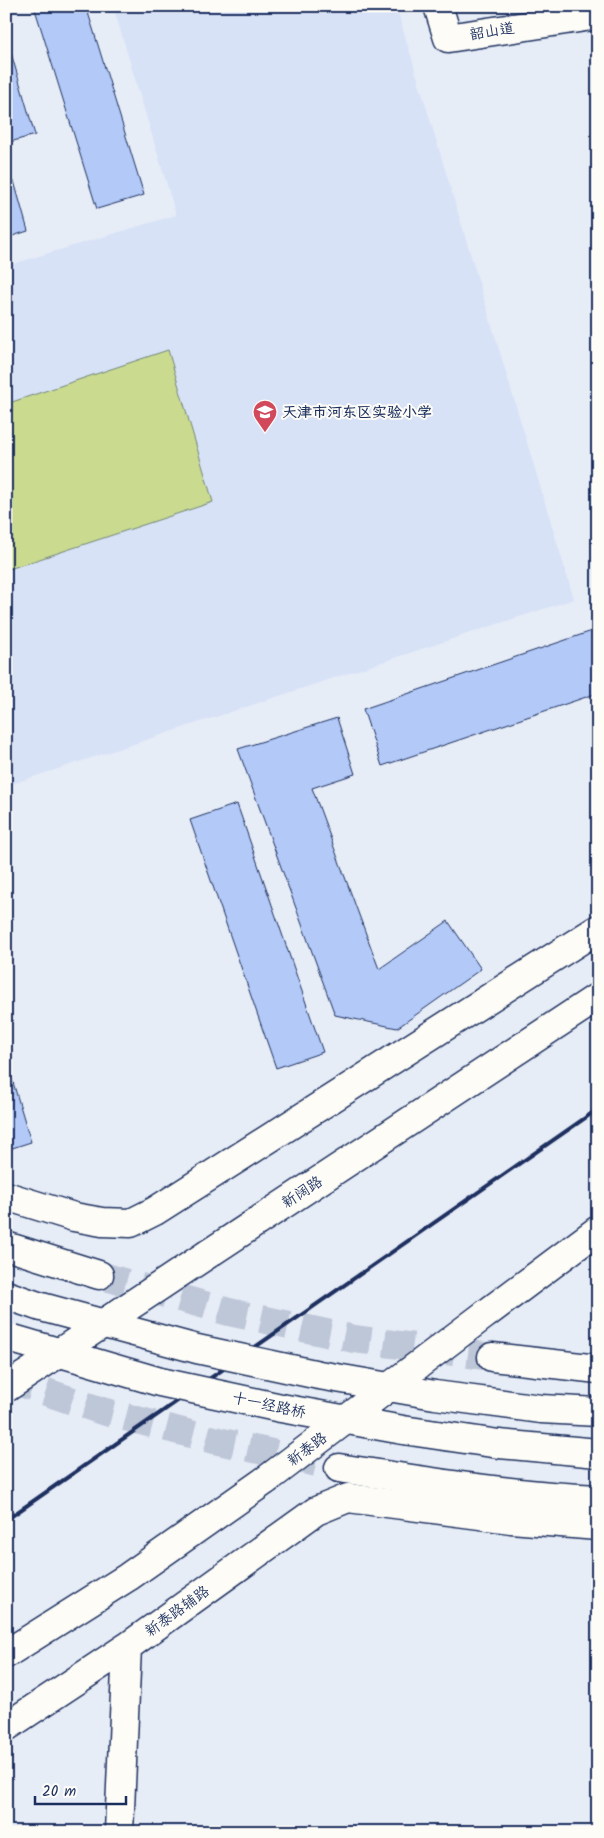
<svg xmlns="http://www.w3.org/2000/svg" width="604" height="1838" font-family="Kalam,'LXGW WenKai TC',sans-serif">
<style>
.built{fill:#d7e2f7}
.green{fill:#cadb90;stroke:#728577}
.building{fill:#b3c9f8;stroke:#1b2f5e}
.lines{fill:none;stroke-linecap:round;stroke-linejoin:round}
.major-tunnel{stroke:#bec7d8;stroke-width:28;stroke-dasharray:28 14;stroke-linecap:butt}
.minor-casing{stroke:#1b2f5e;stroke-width:31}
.major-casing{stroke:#1b2f5e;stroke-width:31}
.highway-casing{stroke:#1b2f5e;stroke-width:31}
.minor{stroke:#fdfcf7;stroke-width:28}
.major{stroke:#fdfcf7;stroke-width:28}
.highway{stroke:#fdfcf7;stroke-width:28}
.rail{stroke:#1b2f5e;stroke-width:4}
.major-bridge-casing{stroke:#1b2f5e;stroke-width:31;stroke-linecap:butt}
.highway-bridge-casing{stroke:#1b2f5e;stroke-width:31;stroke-linecap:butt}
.major-bridge{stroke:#fdfcf7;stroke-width:28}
.highway-bridge{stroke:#fdfcf7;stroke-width:28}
.labels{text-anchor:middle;stroke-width:4;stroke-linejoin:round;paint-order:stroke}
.street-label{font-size:15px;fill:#1b2f5e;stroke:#fdfcf7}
.poi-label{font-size:15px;font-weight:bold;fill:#1b2f5e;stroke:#fdfcf7;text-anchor:start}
</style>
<rect width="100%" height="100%" fill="#e7edf7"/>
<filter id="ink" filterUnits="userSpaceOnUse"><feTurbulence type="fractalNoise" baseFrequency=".02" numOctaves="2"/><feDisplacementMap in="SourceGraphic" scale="10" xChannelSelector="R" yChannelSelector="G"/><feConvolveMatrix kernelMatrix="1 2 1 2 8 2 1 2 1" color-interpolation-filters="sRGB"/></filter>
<g filter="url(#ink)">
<!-- built -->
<path class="built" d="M113 6H396L574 599 6 786V266L176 215Z"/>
<!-- green -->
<path class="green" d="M168 350 213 502 6 570V404Z"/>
<!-- building -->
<path class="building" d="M34 6H86L144 195 97 209Z
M6 36 35 135 6 143Z
M14 181 28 231 6 238V183Z
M598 629V693L382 766 363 709Z
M337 718 355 774 312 788 379 969 448 921 481 969 397 1028 335 1015 238 749Z
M237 804 323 1052 276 1068 190 820Z
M6 1059 31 1142 6 1150Z"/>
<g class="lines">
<!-- major-tunnel -->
<path class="major-tunnel" d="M99 1275 229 1312 354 1339 492 1357
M6 1378 102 1411 214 1440 339 1468"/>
<defs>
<path id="minor" d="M438 6 448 38 598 15
M6 1196 74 1217 102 1222 131 1223 155 1211 598 929
M6 1727 127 1647 316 1511 348 1498 511 1519 598 1526
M119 1832 127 1647"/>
<path id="major" d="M6 1246 99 1275
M6 1295 38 1306
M492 1357 598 1369
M339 1468C425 1481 511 1495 598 1499"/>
<path id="highway" d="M208 1254 598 997
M487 1313 598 1230
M6 1654 128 1577 266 1480"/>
</defs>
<!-- minor casing -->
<use href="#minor" class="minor-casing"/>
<!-- major casing -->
<use href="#major" class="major-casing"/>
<!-- highway casing -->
<use href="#highway" class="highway-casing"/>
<!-- minor -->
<use href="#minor" class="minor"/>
<!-- major -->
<use href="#major" class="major"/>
<!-- highway -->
<use href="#highway" class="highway"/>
<!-- rail -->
<path class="rail" d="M6 1520 598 1109"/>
<defs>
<path id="major-bridge" d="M38 1306 197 1349 319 1375 435 1395 541 1409 598 1412
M13 1339 160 1382 281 1408 403 1430 499 1444 598 1453"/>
<path id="highway-bridge" d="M6 1388 208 1254
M266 1480 487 1313"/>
</defs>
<!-- major-bridge casing -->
<use href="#major-bridge" class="major-bridge-casing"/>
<!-- highway-bridge casing -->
<use href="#highway-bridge" class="highway-bridge-casing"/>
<!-- major-bridge -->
<use href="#major-bridge" class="major-bridge"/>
<!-- highway-bridge -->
<use href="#highway-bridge" class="highway-bridge"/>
</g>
</g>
<!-- icons -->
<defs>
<symbol id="school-pin" viewBox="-11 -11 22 30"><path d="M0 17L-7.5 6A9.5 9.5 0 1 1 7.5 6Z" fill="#d1495b" stroke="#fdfcf7"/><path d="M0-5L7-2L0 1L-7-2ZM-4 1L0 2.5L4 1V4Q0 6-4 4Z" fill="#fff"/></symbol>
</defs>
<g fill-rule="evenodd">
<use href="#school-pin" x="251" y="398" width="28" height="38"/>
</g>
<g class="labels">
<!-- street labels -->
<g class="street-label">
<text transform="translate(492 31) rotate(-9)" y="5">韶山道</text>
<text transform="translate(302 1192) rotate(-33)" y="5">新阔路</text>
<text transform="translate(269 1405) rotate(12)" y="5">十一经路桥</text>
<text transform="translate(307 1449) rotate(-37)" y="5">新泰路</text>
<text transform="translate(177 1611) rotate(-36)" y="5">新泰路辅路</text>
</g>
<!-- poi labels -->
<g class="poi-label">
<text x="282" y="417">天津市河东区实验小学</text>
</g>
</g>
<!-- margin -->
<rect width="604" height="1838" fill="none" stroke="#fdfcf7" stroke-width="25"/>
<rect x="12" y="12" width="579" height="1813" fill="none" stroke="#1b2f5e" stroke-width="2" filter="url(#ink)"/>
<!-- scale -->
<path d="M35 1796v8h91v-8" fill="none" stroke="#1b2f5e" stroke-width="2.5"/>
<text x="42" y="1796" font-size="15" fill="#1b2f5e" stroke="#fdfcf7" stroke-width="4" paint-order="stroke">20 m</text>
</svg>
